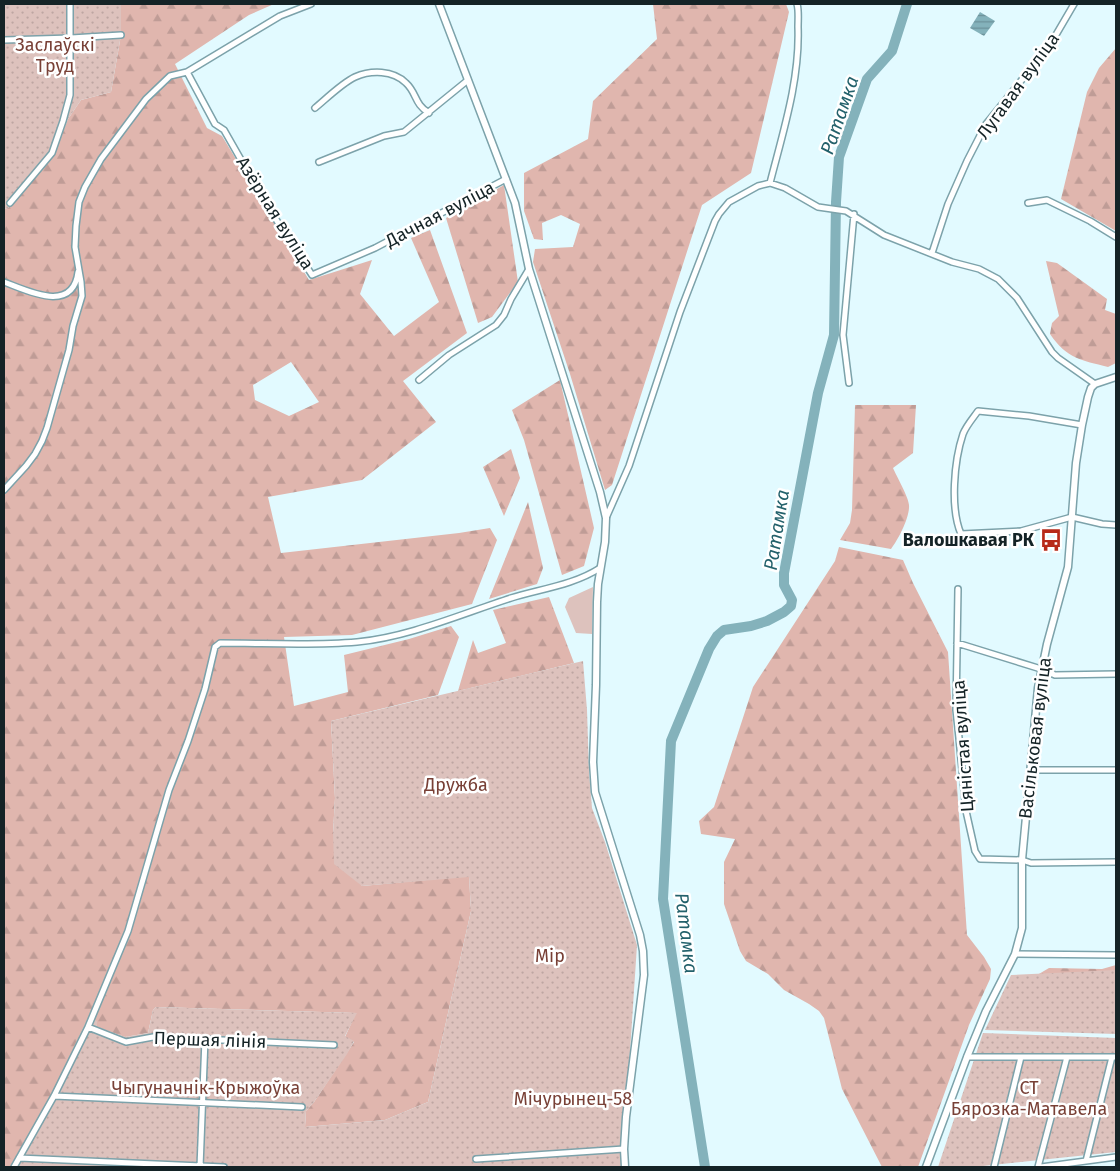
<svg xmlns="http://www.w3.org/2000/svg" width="1120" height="1171" font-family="'Fira Sans',sans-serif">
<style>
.forest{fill:url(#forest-firs);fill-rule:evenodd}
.park{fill:url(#park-dots)}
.pitch{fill:#ddc2bd}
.water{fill:url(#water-rules)}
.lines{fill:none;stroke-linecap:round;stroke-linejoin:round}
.river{stroke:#84b2bb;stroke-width:10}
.minor-casing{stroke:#7ca2aa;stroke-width:8}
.tertiary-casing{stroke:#7ca2aa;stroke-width:9}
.minor{stroke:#fff;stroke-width:5}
.tertiary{stroke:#fff;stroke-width:6}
.labels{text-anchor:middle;stroke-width:5;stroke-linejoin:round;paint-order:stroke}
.park-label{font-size:18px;fill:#784036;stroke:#fff}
.street-label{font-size:18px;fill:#142326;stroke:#fff}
.poi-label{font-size:18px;font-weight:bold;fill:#142326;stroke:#fff;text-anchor:end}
.water-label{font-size:19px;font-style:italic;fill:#23616b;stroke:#fff}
</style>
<defs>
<pattern id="forest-firs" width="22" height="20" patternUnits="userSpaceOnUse" patternTransform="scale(1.25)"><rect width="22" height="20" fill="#e0b6ae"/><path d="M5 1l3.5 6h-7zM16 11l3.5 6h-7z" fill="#bf9c96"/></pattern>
<pattern id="park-dots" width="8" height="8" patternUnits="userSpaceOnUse" patternTransform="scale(1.25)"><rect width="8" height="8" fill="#ddc2bd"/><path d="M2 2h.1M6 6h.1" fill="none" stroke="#bda6a2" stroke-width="1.8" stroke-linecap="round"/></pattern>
<pattern id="water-rules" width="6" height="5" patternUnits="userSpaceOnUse" patternTransform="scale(1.25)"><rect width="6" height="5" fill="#84b2bb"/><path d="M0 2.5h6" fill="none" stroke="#6b9098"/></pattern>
</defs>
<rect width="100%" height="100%" fill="#e2faff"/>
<!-- forest -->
<path class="forest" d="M121 4H274L249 15 175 64 207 128 222 136 309 280 372 260 360 294 394 336 439 302 411 238 430 230 467 333 403 381 436 422 362 480 268 497 281 553 459 533 490 528 497 540 472 604 352 635 284 637 294 706 348 692 344 655 409 639 451 626 459 637 438 695 331 721 335 798 333 833 362 886 469 876 471 911 428 1102 385 1120 305 1127 306 1111 314 1102 354 1042 345 1037 356 1013 156 1007 153 1010 148 1033 125 1037 97 1027 51 1095 11 1167H4V209L8 208 54 155 68 119 81 100 111 92 121 35ZM291 362 319 402 289 416 255 400 253 385Z
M653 4H786L789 12 751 173 702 205 612 485 605 490 570 374 533 262 535 249 573 247 580 224 561 215 542 223 543 240 534 239 524 211V173L588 139 593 101 657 39Z
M1116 48V231L1061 199 1087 92 1099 68Z
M504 185 518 282 492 317 478 323 446 218Z
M1046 261 1057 263 1107 299 1105 310 1116 314V363L1108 367C1081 360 1067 359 1050 334L1052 323 1059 316Z
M560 380 594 528 584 566 562 575 524 440 512 410Z
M855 405H916L913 453 893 468C896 475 909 498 909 505 910 517 898 540 891 549L840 540 850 523 852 510Z
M511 449 520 478 504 516 483 467Z
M528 502 543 568 537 584 489 599Z
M839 547 903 560 913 583 948 652 967 935 984 957 991 969 990 979 969 1025 918 1167H882L842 1089 824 1018 819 1011 809 1004 784 990 768 974 746 961 740 951 724 904V862L735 839 701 834 699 821 714 807 753 687 835 561Z
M549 597 574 663 458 691 473 640 478 653 506 643 493 610Z
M1116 965V981H1027L1049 968 1102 969Z"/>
<!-- park -->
<path class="park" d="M4 4H121V35L111 92 81 100 68 119 54 155 8 208 4 209Z
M583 661 587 710 589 772 592 808 605 842 637 945 630 1052 621 1148 622 1167H11L51 1095 87 1019 92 1018 97 1021V1027L125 1037 148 1033 153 1010 156 1007 357 1013 345 1036 354 1041 347 1054 314 1102 306 1111 305 1127 385 1120 428 1102 471 911 469 877 362 886 334 864 333 833 335 798 331 721Z
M1116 970V1034L985 1030 1011 975Z
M983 1033 1116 1038V1152L974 1167H938Z"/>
<!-- pitch -->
<path class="pitch" d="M593 587 592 634 576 633 565 607 569 598Z"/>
<!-- water -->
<path class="water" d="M980 12 995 21 984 36 970 28Z"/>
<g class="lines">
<!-- river -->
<path class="river" d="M705 1167 663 899 671 741 709 649 717 636 724 630 751 626 767 621 784 612 791 606 792 600 784 585V573L818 393 834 335 836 202 839 157 867 79 892 51 907 4"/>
<defs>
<path id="minor" d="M4 40 71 38 121 35
M187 72 215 124 224 130 268 207 312 275 375 248 506 179
M315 108C326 99 342 83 355 77 371 70 393 70 406 83 417 93 414 104 429 113
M319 162 384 136 404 132 468 80
M770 183C783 132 800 80 798 27 798 19 799 11 797 4
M10 203 52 153 63 121 70 95V4
M1028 203 1047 200 1090 221 1116 237
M932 253 948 204 967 161 986 124 1050 45 1074 4
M4 282C28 291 73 314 78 272
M419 380 449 355 496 325 504 315 511 299 529 269
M849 383 843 335 854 214
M1082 425 1029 416 978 411C973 418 966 426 963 434 954 461 950 508 961 534L1021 531 1072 517 1102 524 1116 525
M4 490 26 466 35 454 42 441 47 428 69 350 73 326 82 296 81 282 75 247 76 226 79 202 85 187 101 159 146 99 170 76 187 72 280 16 311 4
M606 518 629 466 680 312 715 221 719 214 729 202 758 186 770 183 785 188 818 207 846 211 884 235 952 262 979 269 998 279 1017 298 1052 352 1058 358 1095 384
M958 589 956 710 959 738 966 811 975 851 980 859 1022 860 1031 863 1116 862
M957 643 1041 669 1055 675 1116 674
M1031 770H1116
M1015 954 1116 955
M88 1027 126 1042 153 1037 334 1045
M967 1057H1021L994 1167
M1021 1057H1116
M54 1096 302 1107
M19 1158 224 1167
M476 1159 624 1149
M1086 1161 1112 1057
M14 1167 54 1096 88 1027 128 931 169 790 188 741 205 689 215 647 220 643C266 643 312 646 357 642 409 637 461 614 511 598 540 589 574 585 600 568
M200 1167 205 1039
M1038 1167 1067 1057
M1041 1167 1116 1157"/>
<path id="tertiary" d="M439 4 515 203 529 269 600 492 606 518 605 542 598 584 597 602 596 685 593 762 595 792 640 935 643 951 644 975 626 1117 624 1149 625 1167
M926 1167 967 1057 986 1011 1015 954 1022 928V860L1038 688 1047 644 1068 567 1076 463 1082 425 1088 397 1091 388 1095 384 1116 377"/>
</defs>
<!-- minor casing -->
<use href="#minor" class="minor-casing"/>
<!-- tertiary casing -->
<use href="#tertiary" class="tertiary-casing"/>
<!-- minor -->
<use href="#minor" class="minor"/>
<!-- tertiary -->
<use href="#tertiary" class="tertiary"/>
</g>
<!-- icons -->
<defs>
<symbol id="bus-bare" viewBox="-9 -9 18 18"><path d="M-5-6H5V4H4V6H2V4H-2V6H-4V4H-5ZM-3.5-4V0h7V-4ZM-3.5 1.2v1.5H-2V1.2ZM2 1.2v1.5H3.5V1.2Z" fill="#b72a19" stroke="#fff" stroke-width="2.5" paint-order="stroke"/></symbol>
</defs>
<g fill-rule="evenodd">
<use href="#bus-bare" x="1035" y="524" width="32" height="32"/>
</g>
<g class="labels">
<!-- park labels -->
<g class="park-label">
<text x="55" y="51">Заслаўскі<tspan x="55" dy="21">Труд</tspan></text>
<text x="456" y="791">Дружба</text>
<text x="550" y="962">Мір</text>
<text x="206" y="1094">Чыгуначнік-Крыжоўка</text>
<text x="1029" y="1094">СТ<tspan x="1029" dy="21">Бярозка-Матавела</tspan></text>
<text x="573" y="1105">Мічурынец-58</text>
</g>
<!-- street labels -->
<g class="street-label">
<text transform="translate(1018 86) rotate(-54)" y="6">Лугавая вуліца</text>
<text transform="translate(275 213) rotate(58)" y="6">Азёрная вуліца</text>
<text transform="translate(440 214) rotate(-28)" y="6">Дачная вуліца</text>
<text transform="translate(1035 738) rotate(-83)" y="6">Васільковая вуліца</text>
<text transform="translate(963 746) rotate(-94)" y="6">Цяністая вуліца</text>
<text transform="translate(210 1040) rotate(2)" y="6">Першая лінія</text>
</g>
<!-- poi labels -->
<g class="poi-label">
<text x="1034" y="546">Валошкавая РК</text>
</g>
<!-- water labels -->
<g class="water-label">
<text transform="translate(839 115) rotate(-71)" y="7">Ратамка</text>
<text transform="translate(776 530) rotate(-81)" y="7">Ратамка</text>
<text transform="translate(687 933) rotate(83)" y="7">Ратамка</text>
</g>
</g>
<!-- border -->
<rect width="1120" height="1171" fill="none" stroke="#142326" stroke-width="10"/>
</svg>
